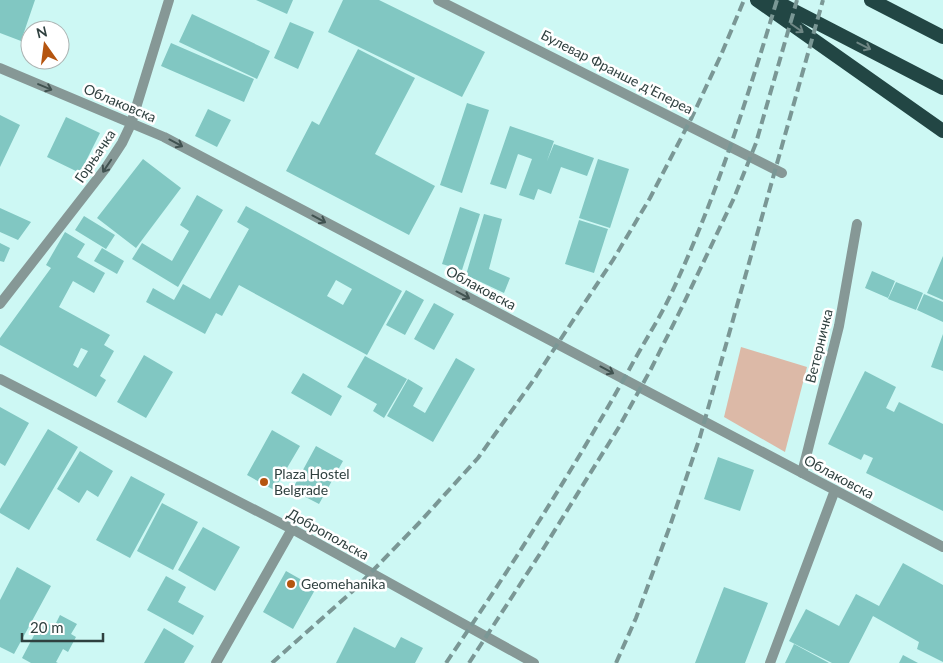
<svg xmlns="http://www.w3.org/2000/svg" width="943" height="663" font-family="Lato,sans-serif">
<style>
.green{fill:#dcb9a7}
.building{fill:#81c7c2;fill-rule:evenodd}
.lines{fill:none;stroke-linecap:round;stroke-linejoin:round}
.service{stroke:#869896;stroke-width:10}
.minor{stroke:#869896;stroke-width:10}
.trunk{stroke:#224644;stroke-width:14}
.rail{stroke:#7a9795;stroke-width:4;stroke-dasharray:10 5;stroke-linecap:butt}
.oneway{stroke:#6f8785}
.oneway2{stroke:#405250}
.poi-dot{fill:#b5550f;stroke:#fff;stroke-width:2}
.labels{text-anchor:middle;stroke-width:5;stroke-linejoin:round;paint-order:stroke}
.street-label{font-size:14px;fill:#2f403f;stroke:#fff}
.poi-label{font-size:14px;fill:#2f403f;stroke:#fff;text-anchor:start}
</style>
<rect width="100%" height="100%" fill="#cdf8f4"/>
<!-- green -->
<path class="green" d="M741 347 807 367 785 452 724 417Z"/>
<!-- building -->
<path class="building" d="M0 0H35L21 41 0 33Z
M256 0H293L287 14Z
M343 0H379L485 52 462 97 328 32Z
M192 14 270 51 257 79 179 42Z
M290 22 314 32 298 69 274 58Z
M171 43 254 79 244 102 161 66Z
M358 49 415 78 375 154 435 186 409 235 286 171 312 121 319 125Z
M467 103 489 110 462 193 440 185Z
M208 109 231 120 217 147 195 136Z
M0 115 20 125 0 167Z
M66 117 100 133 80 173 47 157Z
M510 126 554 141 547 161 554 144 594 158 587 176 561 167 551 194 538 189 534 200 519 195 532 159 518 154 506 189 490 184Z
M143 159 181 188 136 248 97 218Z
M598 159 629 169 610 228 579 218Z
M197 195 223 210 178 287 132 259 142 243 172 261 189 231 180 225Z
M246 206 402 291 367 355 239 285 222 316 216 313 205 334 146 302 153 288 174 300 183 284 210 299 249 229 237 222ZM336 280 352 289 343 305 327 296Z
M460 207 480 214 462 270 442 264Z
M0 208 31 222 18 240 0 232Z
M484 214 502 219 489 269 510 278 504 293 466 275Z
M84 216 115 235 106 249 75 230Z
M579 220 608 229 594 273 565 264Z
M65 232 85 244 77 257 105 273 94 293 73 281 59 307 110 335 104 345 114 351 100 376 106 380 96 397 0 345V338L51 268 46 265ZM81 348 88 351 78 368 73 365Z
M0 243 10 248 4 262 0 261Z
M102 248 124 261 117 274 94 261Z
M943 256V300L927 293Z
M872 271 895 281 888 298 865 288Z
M896 282 923 293 916 310 888 299Z
M406 290 424 300 405 335 386 325Z
M924 294 943 302V322L917 310Z
M434 303 454 314 434 350 414 339Z
M943 334V371L931 367Z
M144 355 173 372 146 418 117 402Z
M365 356 407 379 384 418 373 411 377 404 347 387Z
M456 358 475 369 433 442 387 416 408 379 423 388 413 406 425 413Z
M865 371 896 387 886 408 894 412 899 402 943 424V511L866 473 873 458 864 454 861 460 828 444Z
M303 373 342 396 331 416 291 393Z
M0 407 29 423 5 466 0 463Z
M48 429 78 447 29 530 0 513V509Z
M272 430 300 446 274 490 247 475Z
M316 446 343 461 319 504 292 490Z
M80 451 113 471 98 497 87 490 79 503 57 489Z
M718 457 754 470 740 511 704 499Z
M131 476 165 494 130 558 96 540Z
M162 503 198 522 173 570 137 551Z
M203 527 240 547 215 591 178 570Z
M903 563 943 585V662L917 649 919 642 873 616 849 663H832L789 641 806 609 839 626 856 594 879 606Z
M17 567 51 586 14 654 0 647V600Z
M286 571 316 588 293 629 263 612Z
M166 576 186 587 178 602 204 616 193 635 147 610Z
M724 587 768 603 745 663H695Z
M60 615 77 624 71 634 76 637 68 652 63 649 56 662 58 663H31L22 658 42 620 54 627Z
M354 627 395 648 401 637 423 648 415 663H336Z
M164 628 194 646 184 663H144Z
M794 644 829 663H785Z
M903 655 918 663H899Z"/>
<g class="lines">
<!-- service -->
<path class="service" d="M438 0 782 173
M802 473 839 326 857 224
M216 663 292 529"/>
<!-- minor -->
<path class="minor" d="M0 68 164 137 943 547
M0 304 105 169 122 143 131 124 169 0
M0 379 292 529 534 663
M770 663 835 490"/>
<!-- trunk -->
<path class="trunk" d="M757 0 943 131
M773 0 943 88
M871 0 943 37"/>
<!-- rail -->
<path class="rail" d="M272 663 355 589 419 523 478 458 535 378 613 260 650 198 692 117 721 55 744 0
M446 663C511 567 574 469 630 368 644 342 660 318 672 292 716 198 747 99 777 0
M469 663 545 546 619 427 651 369 682 307 734 198 756 143 797 0
M616 663 636 618 670 526 700 437 823 0"/>
</g>
<!-- one-way arrows -->
<defs><path id="oneway-shaft" d="M-6 0H5M1.5-3L5.5 0L1.5 3" fill="none" stroke-width="1.6" stroke-linecap="round" stroke-linejoin="round" transform="scale(1.25)"/></defs>
<g class="oneway">
<use href="#oneway-shaft" transform="translate(797 28) rotate(35)"/>
<use href="#oneway-shaft" transform="translate(864 46) rotate(27)"/>
</g>
<g class="oneway2">
<use href="#oneway-shaft" transform="translate(45 87) rotate(23)"/>
<use href="#oneway-shaft" transform="translate(176 143) rotate(28)"/>
<use href="#oneway-shaft" transform="translate(107 166) rotate(124)"/>
<use href="#oneway-shaft" transform="translate(319 219) rotate(28)"/>
<use href="#oneway-shaft" transform="translate(463 295) rotate(28)"/>
<use href="#oneway-shaft" transform="translate(607 370) rotate(28)"/>
</g>
<!-- markers -->
<g class="poi-dot">
<circle cx="264" cy="482" r="5"/>
<circle cx="291" cy="584" r="5"/>
</g>
<g class="labels">
<!-- street labels -->
<g class="street-label">
<text transform="translate(617 72) rotate(27)" y="5">Булевар Франше д'Епереа</text>
<text transform="translate(120 103) rotate(23)" y="5">Облаковска</text>
<text transform="translate(95 156) rotate(-56)" y="5">Горњачка</text>
<text transform="translate(481 288) rotate(28)" y="5">Облаковска</text>
<text transform="translate(819 346) rotate(-76)" y="5">Ветерничка</text>
<text transform="translate(839 477) rotate(28)" y="5">Облаковска</text>
<text transform="translate(328 534) rotate(29)" y="5">Добропољска</text>
</g>
<!-- poi labels -->
<g class="poi-label">
<text x="274" y="479">Plaza Hostel<tspan x="274" dy="16">Belgrade</tspan></text>
<text x="301" y="589">Geomehanika</text>
</g>
</g>
<!-- north arrow -->
<g transform="translate(45 45) rotate(346)"><circle r="24" fill="#ffffff" stroke="#acb3b2"/>
<path d="M0-4L9 19L0 12L-9 19Z" fill="#b5550f"/>
<text y="-8" font-size="14" font-weight="bold" text-anchor="middle" fill="#2f403f">N</text>
</g>
<!-- scale -->
<path d="M22 633v8h81v-8" fill="none" stroke="#2f403f" stroke-width="2.5"/>
<text x="30" y="633" font-size="15" fill="#2f403f" stroke="#ffffff" stroke-width="4" paint-order="stroke">20 m</text>
</svg>
